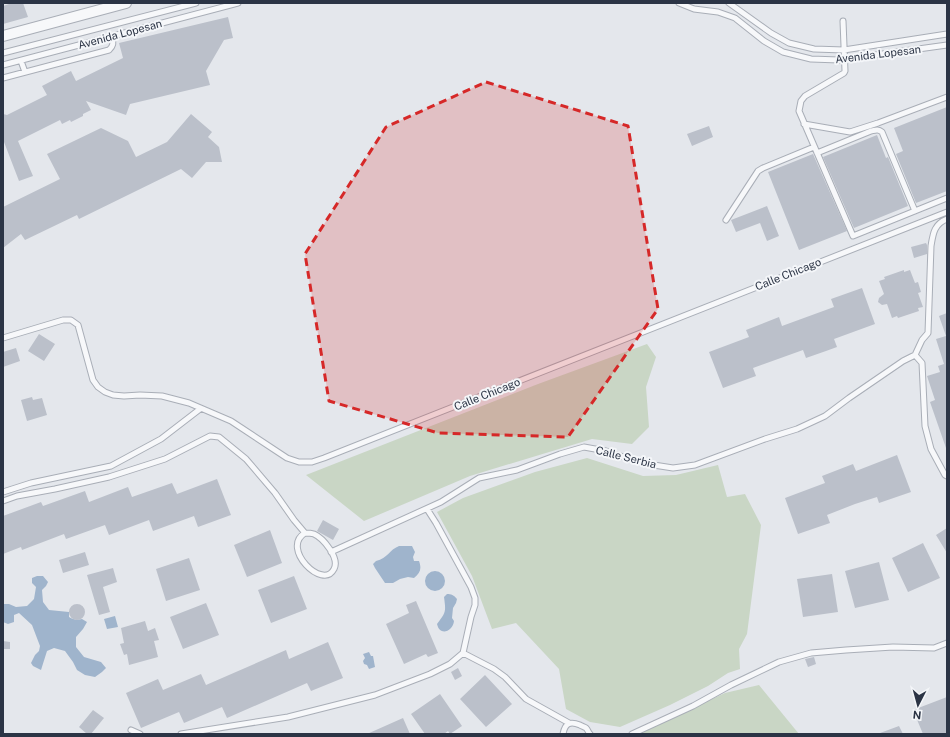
<svg xmlns="http://www.w3.org/2000/svg" width="950" height="737" font-family="'Public Sans',sans-serif">
<style>
.green{fill:#c9d6c5}
.water{fill:#9fb4cc}
.building{fill:#bbc0ca}
.lines{fill:none;stroke-linecap:round;stroke-linejoin:round}
.lane-casing{stroke:#a9aeb7;stroke-width:7}
.street-casing{stroke:#a9aeb7;stroke-width:12}
.lane{stroke:#f7f8fa;stroke-width:5}
.street{stroke:#f7f8fa;stroke-width:10}
.marked{fill:#d62828;fill-opacity:0.2;stroke:#d62828;stroke-width:3;stroke-dasharray:8 5;stroke-linejoin:round}
.labels{text-anchor:middle;stroke-width:4;stroke-linejoin:round;paint-order:stroke}
.street-label{font-size:11px;fill:#2b3445;stroke:#f4f6f9}
</style>
<rect width="100%" height="100%" fill="#e4e7ec"/>
<!-- green -->
<path class="green" d="M647 344 656 357 646 387 649 427 632 444 592 439 470 476 364 521 306 475 538 384Z
M587 458 643 476 676 475 718 465 727 497 745 494 761 525 747 634 739 649 740 669 728 673 708 686 670 705 620 727 590 722 566 709 559 669 516 623 492 629 472 576 437 512 463 498 535 472Z
M759 685 799 734H640L643 731 725 693Z"/>
<!-- water -->
<path class="water" d="M399 546H412L415 552 413 557 414 561H419C422 569 420 573 414 578L408 577 400 579 393 583H385L375 568 373 564 376 561C388 558 389 550 399 546Z
M425 581a10 10 0 1 1 20 0a10 10 0 1 1-20 0Z
M37 576H43L48 582 46 586 42 590 43 602 49 610 69 612V617C74 620 77 620 82 619L87 622 83 629 76 637V647L84 657 101 662 106 668 102 672 95 677 85 675 77 670 73 662 65 651 54 648 47 651 41 670 33 666 31 663 35 655 39 651 40 646 32 625 19 613 14 615V622L8 624 3 622V604H9L16 607 27 606 34 599 36 587 32 583V578Z
M447 594C451 594 454 595 457 599L456 603 453 608 452 618 454 621C453 631 440 637 437 624 446 612 446 612 444 597Z
M115 616 118 627 107 629 104 619Z
M369 652 371 656H373L375 667 369 669 367 665 364 664 363 661 365 658 363 654Z"/>
<!-- building -->
<path class="building" d="M12 3H23L28 17 3 24V6Z
M228 17 233 38 224 40 206 71 210 85 130 104 126 115 86 101 91 110 83 114V116L71 122 70 120 62 124 60 120 18 141 33 176 19 181 4 142H3V114L7 115 47 95 42 86 71 71 76 81 123 58 119 43Z
M947 107V191L916 203 896 154 903 151 894 128Z
M191 114 212 132 208 137 219 147 222 162H206L192 178 181 169 79 219 77 215 25 240 21 234 3 248V207L60 179 47 154 101 128 128 141 136 157 167 142Z
M709 126 713 137 692 146 687 134Z
M877 135 886 158 888 157 908 206 854 228 823 157Z
M813 154 847 231 799 250 768 172Z
M767 206 779 236 767 241 760 223 736 232 731 220Z
M926 243 927 245V254L914 258 911 247Z
M904 270V272L910 270 915 283 918 282 921 292 918 293 923 307 918 308 919 311 898 318 897 316 892 318 887 304 882 305 878 302 879 298 884 294 879 281 885 279 884 277Z
M862 288 875 324 834 339 837 347 826 351 806 358 803 350 753 368 756 376 723 388 709 352 749 337 746 330 779 317 782 326 834 307 831 299Z
M947 313V448H946L930 402 935 400 927 376 940 372 938 366 944 364 936 339 946 336 939 316Z
M39 334 55 344 44 361 28 351Z
M16 348 20 361 3 367V352Z
M32 397 33 400 42 398 47 415 27 421 21 400Z
M897 455 911 492 879 503 877 497 855 504 827 515 830 523 798 534 785 498 825 483 822 476 853 464 856 471Z
M217 479 231 515 198 527 194 516 153 531 149 520 109 535 105 525 66 539 64 534 22 550 21 547 3 554V516L41 502 43 506 85 491 89 502 128 487 132 497 172 483 177 494Z
M323 520 339 529 333 540 317 531Z
M947 528V553L936 535Z
M270 530 282 563 247 577 234 545Z
M923 543 940 578 908 592 892 558Z
M85 552 89 565 63 573 59 560Z
M189 558 200 590 166 601 156 569Z
M879 562 889 600 855 608 845 571Z
M113 568 117 582 103 587 110 612 99 615 87 575Z
M832 574 838 612 803 617 797 579Z
M294 576 307 609 271 623 258 590Z
M416 601 438 653 428 657 426 654 404 664 386 624 409 613 406 605Z
M206 603 219 635 183 649 170 617Z
M69 612a8 8 0 1 1 16 0a8 8 0 1 1-16 0Z
M145 621 148 631 155 628 159 640 154 641 158 657 129 665 127 654 124 655 120 644 124 643 121 628Z
M3 641 10 642V649H3Z
M328 642 343 678 311 691 307 683 227 718 222 707 184 723 179 712 141 728 126 693 158 679 163 690 201 674 206 685 286 650 289 659Z
M814 657 816 664 808 667 805 659Z
M458 668 462 676 455 680 451 672Z
M485 675 512 704 486 727 460 699Z
M440 694 462 726 450 734 448 731 444 734H425L411 714Z
M947 697V734H923L913 710Z
M93 710 104 718 91 734H87L79 727Z
M403 718 410 734H367Z
M899 726 903 734H880V733Z"/>
<g class="lines">
<defs>
<path id="lane" d="M679 3 694 9 718 12 735 18 764 41 783 52 811 59 839 60 947 45
M729 3 771 33 789 43 814 49 844 50 947 34
M843 21 845 71 844 73 805 96 801 101 799 111 853 236 947 198
M3 53 196 3
M21 61 25 72
M3 65 238 3
M3 78 109 50C114 45 113 43 112 37
M804 124 850 132 878 123 947 97
M817 153 871 131C876 130 878 129 882 132L915 211
M726 220 758 171 763 168 814 147
M3 338 63 320H71L78 325 93 380 98 387 105 392 113 395 124 396 140 395 162 396 189 403 231 421 287 458 299 462H312L324 458 947 212
M915 355 922 340 928 333 931 246C933 234 934 224 947 219
M915 355 922 363 925 426 931 449 945 475 947 476
M3 492 31 483 111 466 161 439 200 409
M3 501 17 496 55 489 109 477 165 459 210 436 219 437 246 459 275 493 294 520 305 533
M305 533C308 533 311 533 314 534 323 538 340 558 334 569 323 591 280 548 305 533Z
M331 552 441 502 479 478 517 470 560 454 584 447 606 451 641 463 673 468 695 465 765 439 797 429 825 416 849 398 903 361 915 355
M463 653 494 669 505 677 526 699 569 723
M131 730 140 734
M181 734 288 717 375 695 430 674 450 664 463 653 471 617 475 605V598L471 587 436 523 427 509
M563 734C565 723 570 721 580 725 581 726 585 727 586 728 588 730 588 732 590 734
M632 734 693 706 731 685 779 662 811 653 846 650 893 647 934 648 947 643"/>
<path id="street" d="M3 36 126 3"/>
</defs>
<!-- lane casing -->
<use href="#lane" class="lane-casing"/>
<!-- street casing -->
<use href="#street" class="street-casing"/>
<!-- lane -->
<use href="#lane" class="lane"/>
<!-- street -->
<use href="#street" class="street"/>
</g>
<!-- marked area -->
<path class="marked" d="M486 82 628 126 658 309 568 437 438 433 329 401 305 254 386 127Z"/>
<g class="labels">
<!-- street labels -->
<g class="street-label">
<text transform="translate(120 34) rotate(-15)" y="4">Avenida Lopesan</text>
<text transform="translate(878 54) rotate(-7)" y="4">Avenida Lopesan</text>
<text transform="translate(788 274) rotate(-22)" y="4">Calle Chicago</text>
<text transform="translate(487 394) rotate(-22)" y="4">Calle Chicago</text>
<text transform="translate(626 457) rotate(14)" y="4">Calle Serbia</text>
</g>
</g>
<!-- border -->
<rect width="950" height="737" fill="none" stroke="#2b3445" stroke-width="8"/>
<!-- north arrow -->
<g transform="translate(918 705) rotate(186)" stroke="#f4f6f9" stroke-width="3" paint-order="stroke">
<path d="M0-3L7 15L0 10L-7 15Z" fill="#2b3445"/>
<text y="-6" font-size="11" font-weight="bold" text-anchor="middle" fill="#2b3445">N</text>
</g>
</svg>
